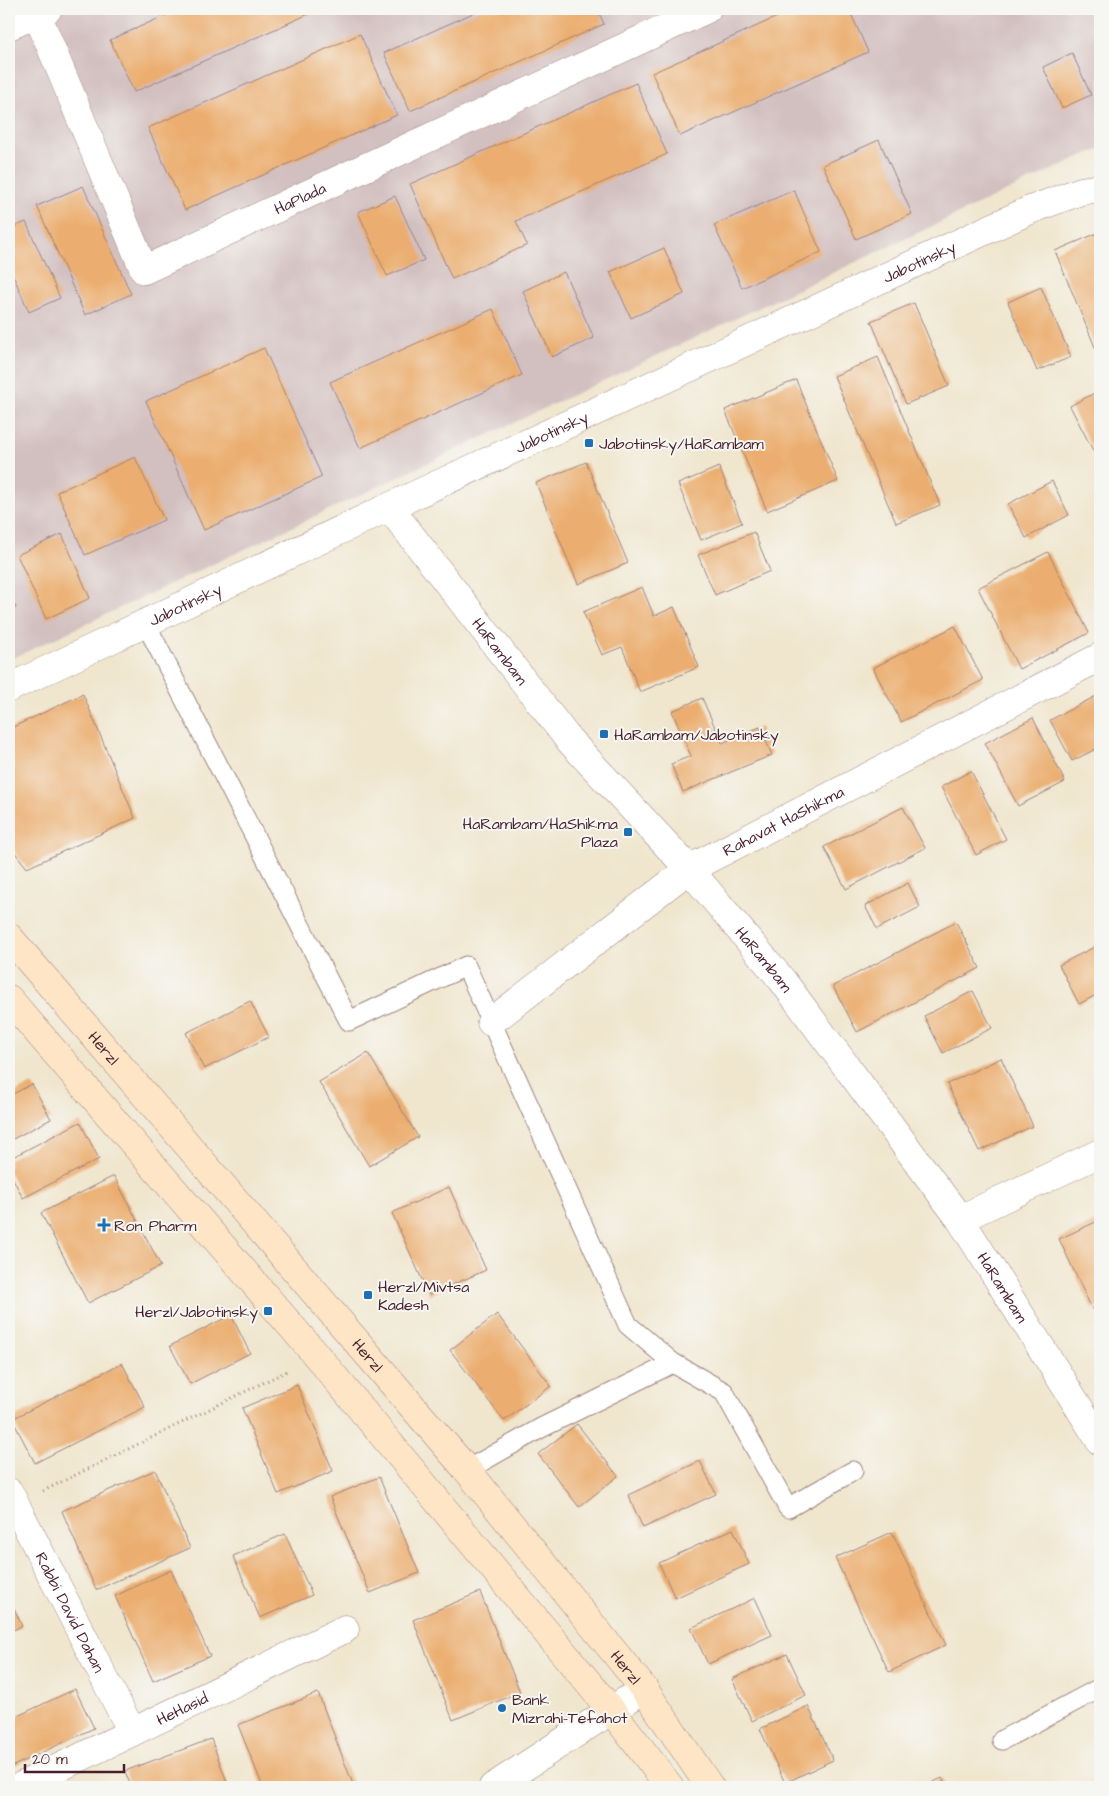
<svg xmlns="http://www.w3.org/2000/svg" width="1109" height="1796" font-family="'Architects Daughter',sans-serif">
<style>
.industrial{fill:#d2bfbf}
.building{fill:#ebae70}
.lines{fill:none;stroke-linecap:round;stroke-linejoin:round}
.service-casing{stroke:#9d827c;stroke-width:21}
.minor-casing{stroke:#9d827c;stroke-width:29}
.tertiary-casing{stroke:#9d827c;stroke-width:29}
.secondary-casing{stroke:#9d827c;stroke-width:29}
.path{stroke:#9d827c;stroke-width:3;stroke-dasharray:1 4;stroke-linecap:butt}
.service{stroke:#fff;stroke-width:19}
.minor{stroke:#fff;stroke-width:28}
.tertiary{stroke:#fff;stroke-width:28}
.secondary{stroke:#fde5c5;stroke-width:28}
.poi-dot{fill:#1f6fb2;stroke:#f6f6f2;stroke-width:2}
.labels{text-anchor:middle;stroke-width:4;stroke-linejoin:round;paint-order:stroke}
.street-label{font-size:16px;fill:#4a1f2b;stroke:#f6f6f2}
.poi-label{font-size:16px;fill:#4a1f2b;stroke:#f6f6f2;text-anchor:start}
</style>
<rect width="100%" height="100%" fill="#f6f6f2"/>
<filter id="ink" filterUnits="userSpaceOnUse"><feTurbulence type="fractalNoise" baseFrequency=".02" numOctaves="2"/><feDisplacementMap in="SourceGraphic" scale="10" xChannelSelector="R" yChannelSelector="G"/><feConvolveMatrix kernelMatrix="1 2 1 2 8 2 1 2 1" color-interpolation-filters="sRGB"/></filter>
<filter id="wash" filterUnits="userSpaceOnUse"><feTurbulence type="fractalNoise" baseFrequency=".0096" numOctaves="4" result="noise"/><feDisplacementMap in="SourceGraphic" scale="20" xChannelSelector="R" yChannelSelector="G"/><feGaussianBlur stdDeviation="1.12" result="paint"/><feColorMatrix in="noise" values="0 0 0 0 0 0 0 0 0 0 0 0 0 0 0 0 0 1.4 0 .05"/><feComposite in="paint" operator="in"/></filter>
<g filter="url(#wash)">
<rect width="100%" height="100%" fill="#f0e6ce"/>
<!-- industrial -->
<path class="industrial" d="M9 9H1100V150L1088 153 9 660Z"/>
<g id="blocks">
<!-- building -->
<path class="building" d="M180 9H320L134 92 110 40Z
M482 9H597L604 24 410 111 384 53Z
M795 9H849L868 52 680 136 652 73Z
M360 34 397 115 185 210 148 128Z
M1072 53 1091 95 1062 108 1043 67Z
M636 83 667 154 516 221 527 245 452 279 410 184Z
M879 140 912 214 856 239 823 165Z
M83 186 131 294 85 315 37 206Z
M794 190 821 252 742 288 714 225Z
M395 196 424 260 387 276 358 212Z
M26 222 60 298 29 312 9 266V229Z
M1100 232V359L1055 251Z
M664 248 684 294 631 318 610 272Z
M564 272 594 338 552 357 523 291Z
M1041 287 1071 357 1037 371 1008 302Z
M914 303 949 386 906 404 871 321Z
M493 309 522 375 360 448 330 382Z
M264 348 322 477 204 530 146 401Z
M878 357 940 505 896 523 834 376Z
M796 380 838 481 767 511 725 410Z
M1100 390V464L1070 406Z
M135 457 164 520 85 555 57 492Z
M586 462 628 563 578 584 536 483Z
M719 467 742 523 701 540 678 484Z
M1052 481 1069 515 1026 538 1008 504Z
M754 532 770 571 715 595 698 555Z
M62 534 90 598 46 619 17 555Z
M1048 552 1089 633 1019 669 978 588Z
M642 587 654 616 674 607 699 667 640 692 622 647 602 655 583 612Z
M9 593 16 608 9 611Z
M955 626 983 680 901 722 873 668Z
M83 694 135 818 27 868 9 845V729Z
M1100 694V747L1072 761 1050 720Z
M702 698 722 743 760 727 772 755 683 792 671 764 691 756 672 711Z
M1033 718 1065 782 1018 806 985 743Z
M971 771 1006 839 976 855 941 787Z
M903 807 925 848 846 889 824 847Z
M908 883 920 907 877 929 865 906Z
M956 922 980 968 857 1032 833 986Z
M1100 944V993L1079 1004 1059 965Z
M973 991 992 1028 943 1053 924 1016Z
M250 1001 269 1037 204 1069 186 1033Z
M368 1053 418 1137 369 1166 319 1082Z
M1001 1058 1033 1126 979 1151 947 1084Z
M32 1084 51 1119 9 1141V1096Z
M80 1122 99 1159 23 1198 9 1171V1159Z
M114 1176 161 1266 88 1303 41 1213Z
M449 1187 486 1270 429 1295 392 1213Z
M1100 1220V1305L1092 1309 1059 1239Z
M497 1314 551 1386 504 1421 450 1350Z
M231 1315 250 1353 190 1384 170 1346Z
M122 1363 145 1407 35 1463 12 1419Z
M297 1385 333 1471 278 1494 242 1408Z
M577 1424 618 1476 579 1507 538 1454Z
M700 1461 716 1494 643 1528 628 1495Z
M155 1470 190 1548 96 1590 62 1511Z
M379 1477 419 1573 370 1593 330 1497Z
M733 1529 749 1564 675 1598 659 1563Z
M892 1532 946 1645 889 1672 835 1558Z
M285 1534 312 1595 260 1618 233 1556Z
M171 1570 210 1656 153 1681 115 1596Z
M480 1592 520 1692 453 1720 413 1620Z
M9 1597 22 1626 9 1632Z
M755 1598 772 1635 708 1664 691 1628Z
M787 1654 806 1695 752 1721 732 1679Z
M75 1689 94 1728 9 1768V1720Z
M318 1693 354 1787H263L238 1725Z
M808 1706 833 1760 785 1783 760 1729Z
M211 1739 229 1787H131L125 1771Z
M942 1778 946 1787H923Z"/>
</g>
</g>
<g filter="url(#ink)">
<use href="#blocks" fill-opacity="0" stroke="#9d827c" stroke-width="1"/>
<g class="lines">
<defs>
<path id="service" d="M146 624 349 1021 466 966 628 1325 673 1363 724 1392 788 1508 853 1471
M467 1470 541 1428 673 1363
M1002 1740 1100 1688"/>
<g id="minor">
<path id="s1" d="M37 14 144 270 707 9"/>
<path d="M9 26 48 9"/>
<path id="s2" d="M389 507 569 740 689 869 782 980 960 1219 1100 1441"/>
<path id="s3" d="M491 1022 689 869 1100 657"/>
<path d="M960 1219 1100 1153"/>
<path id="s4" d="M9 1492 132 1732"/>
<path id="s5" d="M19 1787 345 1629"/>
</g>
<g id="tertiary">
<path id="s6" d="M9 688 389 507 1030 210 1081 191 1100 188"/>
<path d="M493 1787 644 1689"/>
</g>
<g id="secondary">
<path id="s7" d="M9 937 467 1470 644 1689 710 1787"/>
<path d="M9 999 317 1356 611 1710 670 1787"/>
</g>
</defs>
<!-- service casing -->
<use href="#service" class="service-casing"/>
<!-- minor casing -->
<use href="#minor" class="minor-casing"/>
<!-- tertiary casing -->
<use href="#tertiary" class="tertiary-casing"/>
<!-- secondary casing -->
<use href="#secondary" class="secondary-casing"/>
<!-- path -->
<path class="path" d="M43 1491 289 1370"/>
<!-- service -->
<use href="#service" class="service"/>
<!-- minor -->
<use href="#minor" class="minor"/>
<!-- tertiary -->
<use href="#tertiary" class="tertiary"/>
<!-- secondary -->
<use href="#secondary" class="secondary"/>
</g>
</g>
<!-- markers -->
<g class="poi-dot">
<rect x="584" y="438" width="10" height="10" rx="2.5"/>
<rect x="599" y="729" width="10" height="10" rx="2.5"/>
<rect x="623" y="827" width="10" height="10" rx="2.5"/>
<path d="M101.5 1217.5h5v5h5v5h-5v5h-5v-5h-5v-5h5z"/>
<rect x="363" y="1290" width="10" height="10" rx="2.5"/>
<rect x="263" y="1306" width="10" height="10" rx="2.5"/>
<circle cx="502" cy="1708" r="5"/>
</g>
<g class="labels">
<!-- street labels -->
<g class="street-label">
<text dy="6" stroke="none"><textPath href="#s1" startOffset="449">HaPlada</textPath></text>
<text dy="6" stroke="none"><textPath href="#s6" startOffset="1005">Jabotinsky</textPath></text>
<text dy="6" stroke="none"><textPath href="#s6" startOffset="600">Jabotinsky</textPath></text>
<text dy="6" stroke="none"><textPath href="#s6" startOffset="195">Jabotinsky</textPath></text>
<text dy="6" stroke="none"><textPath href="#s2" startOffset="182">HaRambam</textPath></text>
<text dy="6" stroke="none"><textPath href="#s3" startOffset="356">Rahavat HaShikma</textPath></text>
<text dy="6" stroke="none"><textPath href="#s2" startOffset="588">HaRambam</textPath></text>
<text dy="6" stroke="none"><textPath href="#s7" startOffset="146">Herzl</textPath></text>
<text dy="6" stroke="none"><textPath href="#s2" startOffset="994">HaRambam</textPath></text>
<text dy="6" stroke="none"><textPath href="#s7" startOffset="551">Herzl</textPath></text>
<text dy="6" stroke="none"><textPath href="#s4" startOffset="135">Rabbi David Dahan</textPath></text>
<text dy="6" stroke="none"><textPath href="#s7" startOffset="956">Herzl</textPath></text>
<text dy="6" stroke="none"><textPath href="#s5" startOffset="181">HeHasid</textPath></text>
</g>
<!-- poi labels -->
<g class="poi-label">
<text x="599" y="449">Jabotinsky/HaRambam</text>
<text x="614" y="740">HaRambam/Jabotinsky</text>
<text x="618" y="829" text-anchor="end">HaRambam/HaShikma<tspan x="618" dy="18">Plaza</tspan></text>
<text x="114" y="1231">Ron Pharm</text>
<text x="378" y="1292">Herzl/Mivtsa<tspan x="378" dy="18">Kadesh</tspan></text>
<text x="258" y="1317" text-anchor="end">Herzl/Jabotinsky</text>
<text x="512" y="1705">Bank<tspan x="512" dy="18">Mizrahi-Tefahot</tspan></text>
</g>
</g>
<!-- margin -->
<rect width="1109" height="1796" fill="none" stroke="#f6f6f2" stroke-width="30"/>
<!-- scale -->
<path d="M25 1764v8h99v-8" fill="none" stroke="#4a1f2b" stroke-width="2.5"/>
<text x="32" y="1764" font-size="15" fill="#4a1f2b" stroke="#f6f6f2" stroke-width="4" paint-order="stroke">20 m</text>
</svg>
